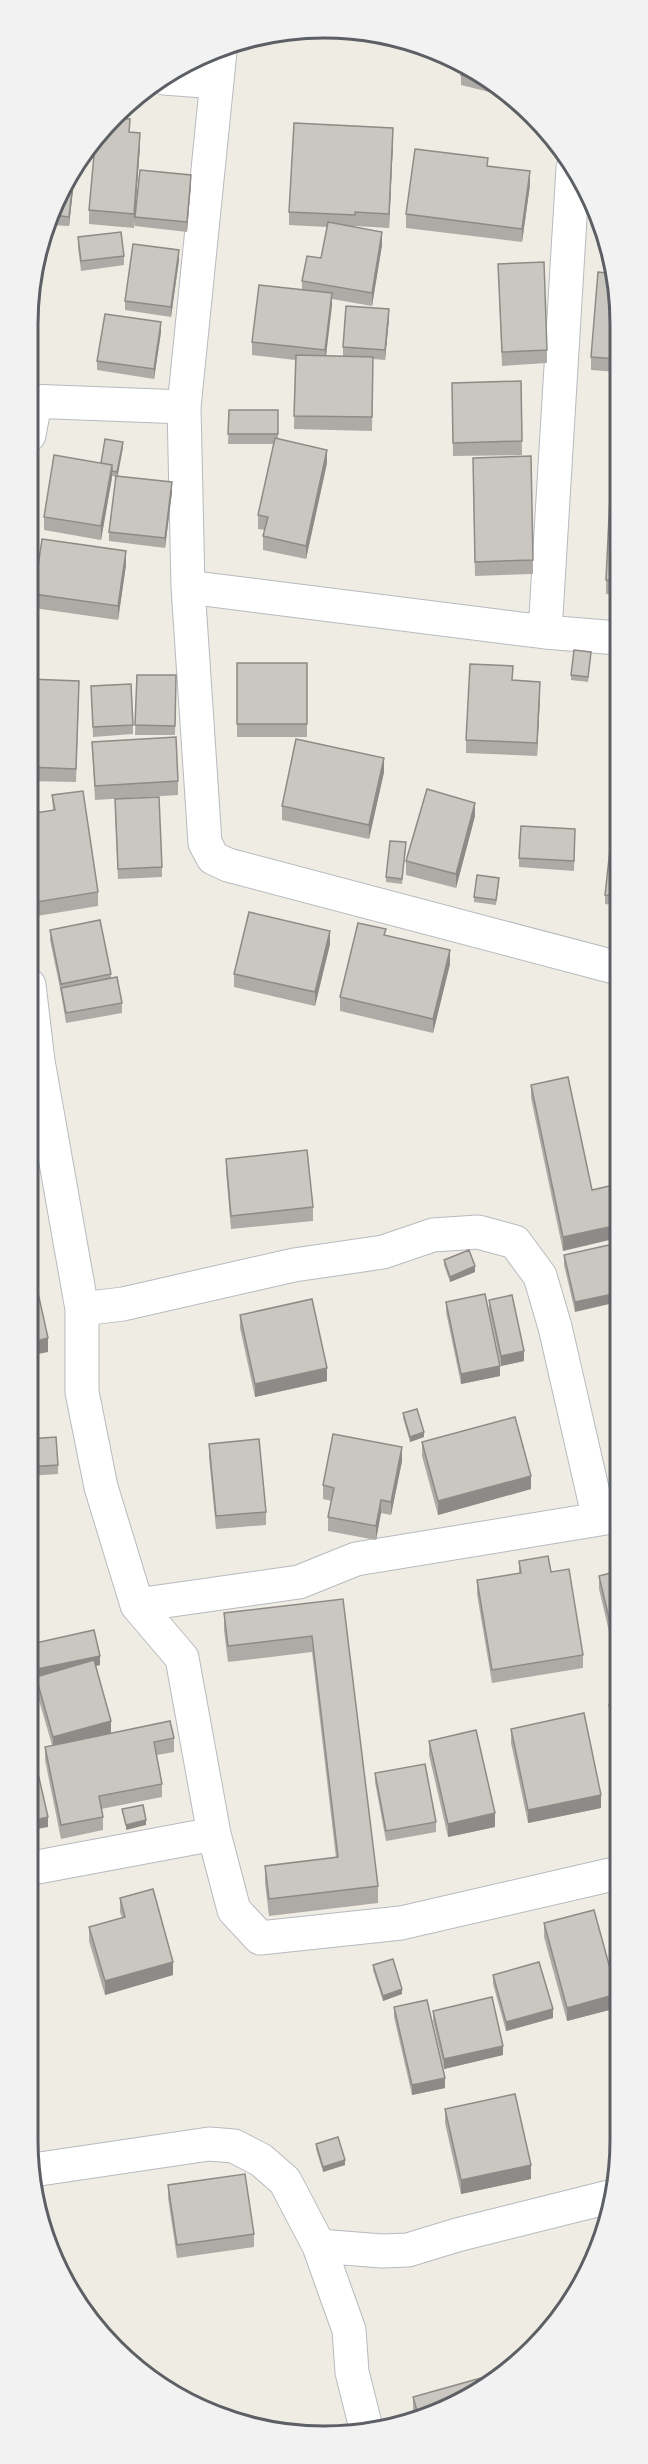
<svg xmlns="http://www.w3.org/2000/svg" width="648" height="2464" font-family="Karla,sans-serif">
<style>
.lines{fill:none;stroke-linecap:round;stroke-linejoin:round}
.street-casing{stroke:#b7babe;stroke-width:35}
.street{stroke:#fff;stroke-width:33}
.wall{fill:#aeaba6}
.shaded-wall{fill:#8d8b87}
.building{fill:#cac7c1;stroke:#8d8b87;stroke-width:1.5}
.rim{fill:none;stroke:#5c6065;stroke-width:3}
</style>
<rect width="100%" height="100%" fill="#efece4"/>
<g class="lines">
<defs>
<path id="street" d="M220 51 184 407 188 587 205 843 213 858 228 865 618 968
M164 78 217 82
M29 401 184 407
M29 435 35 402
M188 587 545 632 618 638
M545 632 573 168
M29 985 38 1061 82 1309V1392L101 1487 137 1605 182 1658 214 1834 234 1910 260 1938 401 1923 618 1873
M82 1309 123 1304 294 1265 383 1252 433 1235 478 1232 515 1242 540 1276 555 1327 599 1519
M137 1605 299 1582 356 1559 618 1516
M27 1869 214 1834
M33 2170 209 2144 234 2146 261 2160 285 2181 319 2246 349 2330 352 2372 366 2428
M319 2246 382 2251 408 2250 457 2235 613 2196"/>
</defs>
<!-- street casing -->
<use href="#street" class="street-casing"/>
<!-- street -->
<use href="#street" class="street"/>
</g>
<!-- wall -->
<path class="wall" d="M464 64 503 92 490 88 489 92 461 85V75Z
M130 132 140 146 134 228 89 224V210Z
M393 142 389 228 355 226V227L382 245 372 306 332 299 326 356H343V347L389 319 385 360 373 359 372 431 294 429 295 360 252 355V342L302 289V281L321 258 327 227 289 225V212Z
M67 175 74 181 69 226 50 225Z
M191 184 187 232 135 226V217Z
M530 185 522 242 406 228V214Z
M78 237 124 256V265L81 271 78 247Z
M179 260 171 317 125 310V301Z
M611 262 618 286V372L591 370V357L611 274Z
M498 264 547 350V363L502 366Z
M161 332 154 379 97 370V361Z
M521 381 522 455 453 456 452 383Z
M229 410H278V439L327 463 306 559 263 550V536L265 530 258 529V515L274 444H228Z
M123 447 118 476 172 492 165 548 109 541V532L116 477 112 476 101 540 44 530V517L101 463Z
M473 471 533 560V574L475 576Z
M618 497V594H606V580Z
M126 565 118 620 34 608V594Z
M29 607H34L32 640H29Z
M591 657 588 682 571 680V675Z
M237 663H307V737H237Z
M137 675H176L175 735H135Z
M29 679 79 695 76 782 29 781Z
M513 680 540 695 537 756 466 753V740Z
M91 686 133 725V734L93 737Z
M618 712V752L614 751V737Z
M92 742 178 781V795L95 800Z
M384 772 369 839 282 820V806Z
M52 795 98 892V906L37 916 29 858V814L53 811Z
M115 809 162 867V877L118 879Z
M475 816 456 888 406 875V861Z
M618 832V906L605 904V895Z
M575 838 574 871 519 867V858Z
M406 847 402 884 386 882V877Z
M499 883 496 905 474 902V897Z
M50 930 111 974V979L122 1003V1013L66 1023 61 993 50 940Z
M386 935 450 964 433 1033 340 1011V997Z
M330 944 315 1006 234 987V974Z
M531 1085 592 1190 563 1251 531 1098Z
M226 1159 313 1207V1221L231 1229 226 1172Z
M618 1243 575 1312 564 1265V1255Z
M444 1260 475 1272 450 1282 444 1265Z
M489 1300 524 1361 501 1366 489 1309Z
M446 1302 500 1376 461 1384 446 1312Z
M240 1315 327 1381 255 1397 240 1328Z
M618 1368V1409L613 1383V1370Z
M403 1413 424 1437 410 1442 403 1418Z
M28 1439 58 1465V1474L28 1476Z
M422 1442 531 1489 438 1515 422 1456Z
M209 1444 266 1512V1525L216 1529 209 1457Z
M402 1461 391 1515 381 1513 376 1540 328 1531V1517L332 1501 323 1499V1485Z
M519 1561 551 1572 583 1655V1668L492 1683 477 1594V1580L519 1574Z
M618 1571V1638L611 1640 599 1589V1576Z
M343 1599 378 1886V1903L269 1916 265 1883V1866L336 1858 312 1652 228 1662 224 1630V1613Z
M31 1644 100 1665 96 1666 111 1733 174 1738V1752L157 1755 162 1784V1797L101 1809 103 1817V1830L61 1839 45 1760V1747L52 1745 36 1690V1677L31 1653Z
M618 1702V1746L609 1714V1705Z
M511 1729 601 1808 528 1823 511 1743Z
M429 1741 495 1827 448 1837 429 1755Z
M375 1773 436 1822V1832L386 1841 375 1782Z
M120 1898 173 1975 105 1995 89 1941V1927L122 1918 120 1912Z
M544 1923 617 2008 567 2021 544 1937Z
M373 1965 402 1994 383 2001 373 1970Z
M493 1975 553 2018 506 2031 493 1984Z
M394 2007 445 2088 412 2095 394 2017Z
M433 2011 503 2055 444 2069 433 2021Z
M445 2109 531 2179 461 2194 445 2123Z
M316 2144 345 2165 323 2172 316 2149Z
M168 2185 254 2234V2247L177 2258 168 2198Z
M501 2378 419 2421 416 2422 413 2411V2397Z"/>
<!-- shaded-wall -->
<path class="shaded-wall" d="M393 128V142L389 228V214Z
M140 133V146L134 228V214Z
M530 171V185L522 242V229Z
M74 172V181L69 226V217Z
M191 175V184L187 232V222Z
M382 232V245L372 306V293Z
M179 250V260L171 317V307Z
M332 293V306L325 364V350Z
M389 309V319L385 360V350Z
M161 322V332L154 379V369Z
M123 442V447L117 477V472Z
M327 450V463L306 559V546Z
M112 465V478L101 540V526Z
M172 482V492L165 548V538Z
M126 551V565L118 620V606Z
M540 682V695L537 756V743Z
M384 758V772L369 839V825Z
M475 803V816L456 888V874Z
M330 931V944L315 1006V992Z
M450 950V964L433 1033V1019Z
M618 1225V1238L563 1251V1237Z
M475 1266V1272L450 1282V1277Z
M618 1293V1302L575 1312V1302Z
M48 1338V1352L28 1356V1343Z
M524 1351V1361L501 1366V1356Z
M500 1366V1376L461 1384V1374Z
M327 1368V1381L255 1397V1384Z
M424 1432V1437L410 1442V1437Z
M402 1447V1461L391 1515V1502Z
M531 1476V1489L438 1515V1501Z
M381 1500V1513L376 1540V1526Z
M618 1625V1638L611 1640V1627Z
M100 1656V1665L37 1679V1669Z
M111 1721V1735L53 1751V1737Z
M601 1795V1808L528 1823V1810Z
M495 1813V1827L448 1837V1824Z
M48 1817V1827L27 1831V1822Z
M146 1820V1825L126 1830V1825Z
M173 1962V1975L105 1995V1981Z
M402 1989V1994L383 2001V1996Z
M617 1994V2008L567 2021V2008Z
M553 2009V2018L506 2031V2022Z
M503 2046V2055L444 2069V2059Z
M445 2078V2088L412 2095V2085Z
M345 2160V2165L323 2172V2167Z
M531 2165V2179L461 2194V2180Z"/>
<!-- building -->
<path class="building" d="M464 64 489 82 461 75Z
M118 118 130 119 129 132 140 133 134 214 89 210 95 144Z
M294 123 393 128 389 214 355 212V215L289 212Z
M415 149 488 158 487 166 530 171 522 229 406 214Z
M140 170 191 175 187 222 135 217Z
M70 171 74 172 69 217 53 215 67 175Z
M328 222 382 232 372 293 302 281 307 256 321 258Z
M121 232 124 256 81 261 78 237Z
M133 244 179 250 171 307 125 301Z
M544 262 547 350 502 352 498 264Z
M598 272 615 274 618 286V359L591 357Z
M259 285 332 293 325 350 252 342Z
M346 306 389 309 385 350 343 347Z
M105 314 161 322 154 369 97 361Z
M296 355 373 357 372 417 294 416Z
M521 381 522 441 453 443 452 383Z
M229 410H278V434H228Z
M275 438 327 450 306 546 263 536 268 517 258 515Z
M105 439 123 442 117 472 112 471V465L101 463Z
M54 455 112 465 101 526 44 517Z
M531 456 533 560 475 562 473 458Z
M116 476 172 482 165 538 109 532Z
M610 496 618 497V581L606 580Z
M42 539 126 551 118 606 34 594Z
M29 607H34L32 635H29Z
M574 650 591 652 588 677 571 675Z
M237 663H307V724H237Z
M470 664 513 666 512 680 540 682 537 743 466 740Z
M137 675H176L175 726 135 725Z
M29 679 79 681 76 769 29 767Z
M131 684 133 725 93 727 91 686Z
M618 712V738L614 737Z
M176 737 178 781 95 786 92 742Z
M296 739 384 758 369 825 282 806Z
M427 789 475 803 456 874 406 861Z
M83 791 98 892 37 902 29 845V814L55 810 52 795Z
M159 797 162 867 118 869 115 799Z
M521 826 575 829 574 861 519 858Z
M612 832H618V896L605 895Z
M390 841 406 842 402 879 386 877Z
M477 875 499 878 496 900 474 897Z
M249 912 330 931 315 992 234 974Z
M100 920 111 974 61 984 50 930Z
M358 923 386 929 384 935 450 950 433 1019 340 997Z
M117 977 122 1003 66 1013 61 988Z
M568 1077 592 1190 618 1184V1225L563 1237 531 1085Z
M307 1150 313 1207 231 1216 226 1159Z
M618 1243V1293L575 1302 564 1255Z
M469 1250 475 1266 450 1277 444 1260Z
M28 1261H31L48 1338 28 1343Z
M485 1294 500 1366 461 1374 446 1302Z
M512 1295 524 1351 501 1356 489 1300Z
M312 1299 327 1368 255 1384 240 1315Z
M618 1368V1396L613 1370Z
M417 1409 424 1432 410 1437 403 1413Z
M515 1417 531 1476 438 1501 422 1442Z
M333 1434 402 1447 391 1502 381 1500 376 1526 328 1517 334 1488 323 1485Z
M56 1437 58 1465 28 1467V1439Z
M259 1439 266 1512 216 1516 209 1444Z
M548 1556 551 1572 569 1569 583 1655 492 1670 477 1580 521 1573 519 1561Z
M618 1571V1625L611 1627 599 1576Z
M343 1599 378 1886 269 1899 265 1866 338 1857 312 1636 228 1646 224 1613Z
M94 1630 100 1656 37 1669 31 1644Z
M94 1660 111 1721 53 1737 36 1677Z
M618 1702V1736L609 1705Z
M584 1713 601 1795 528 1810 511 1729Z
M170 1721 174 1738 154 1742 162 1784 99 1796 103 1817 61 1825 45 1747Z
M476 1730 495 1813 448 1824 429 1741Z
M32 1747 48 1817 27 1822 28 1748Z
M425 1764 436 1822 386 1831 375 1773Z
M143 1805 146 1820 126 1825 122 1809Z
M153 1889 173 1962 105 1981 89 1927 125 1917 120 1898Z
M594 1910 617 1994 567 2008 544 1923Z
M393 1959 402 1989 383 1996 373 1965Z
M539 1962 553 2009 506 2022 493 1975Z
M492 1997 503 2046 444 2059 433 2011Z
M427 2000 445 2078 412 2085 394 2007Z
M515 2094 531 2165 461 2180 445 2109Z
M338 2137 345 2160 323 2167 316 2144Z
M245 2174 254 2234 177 2245 168 2185Z
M499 2373 501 2378 420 2421 413 2397Z"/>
<!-- crop -->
<path d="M0 0H648V2464H0ZM324 38H324A286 286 0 0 1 610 324V2140A286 286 0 0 1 324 2426H324A286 286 0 0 1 38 2140V324A286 286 0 0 1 324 38Z" fill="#f2f2f3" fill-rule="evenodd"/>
<path class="rim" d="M324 38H324A286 286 0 0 1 610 324V2140A286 286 0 0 1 324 2426H324A286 286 0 0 1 38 2140V324A286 286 0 0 1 324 38Z"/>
</svg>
